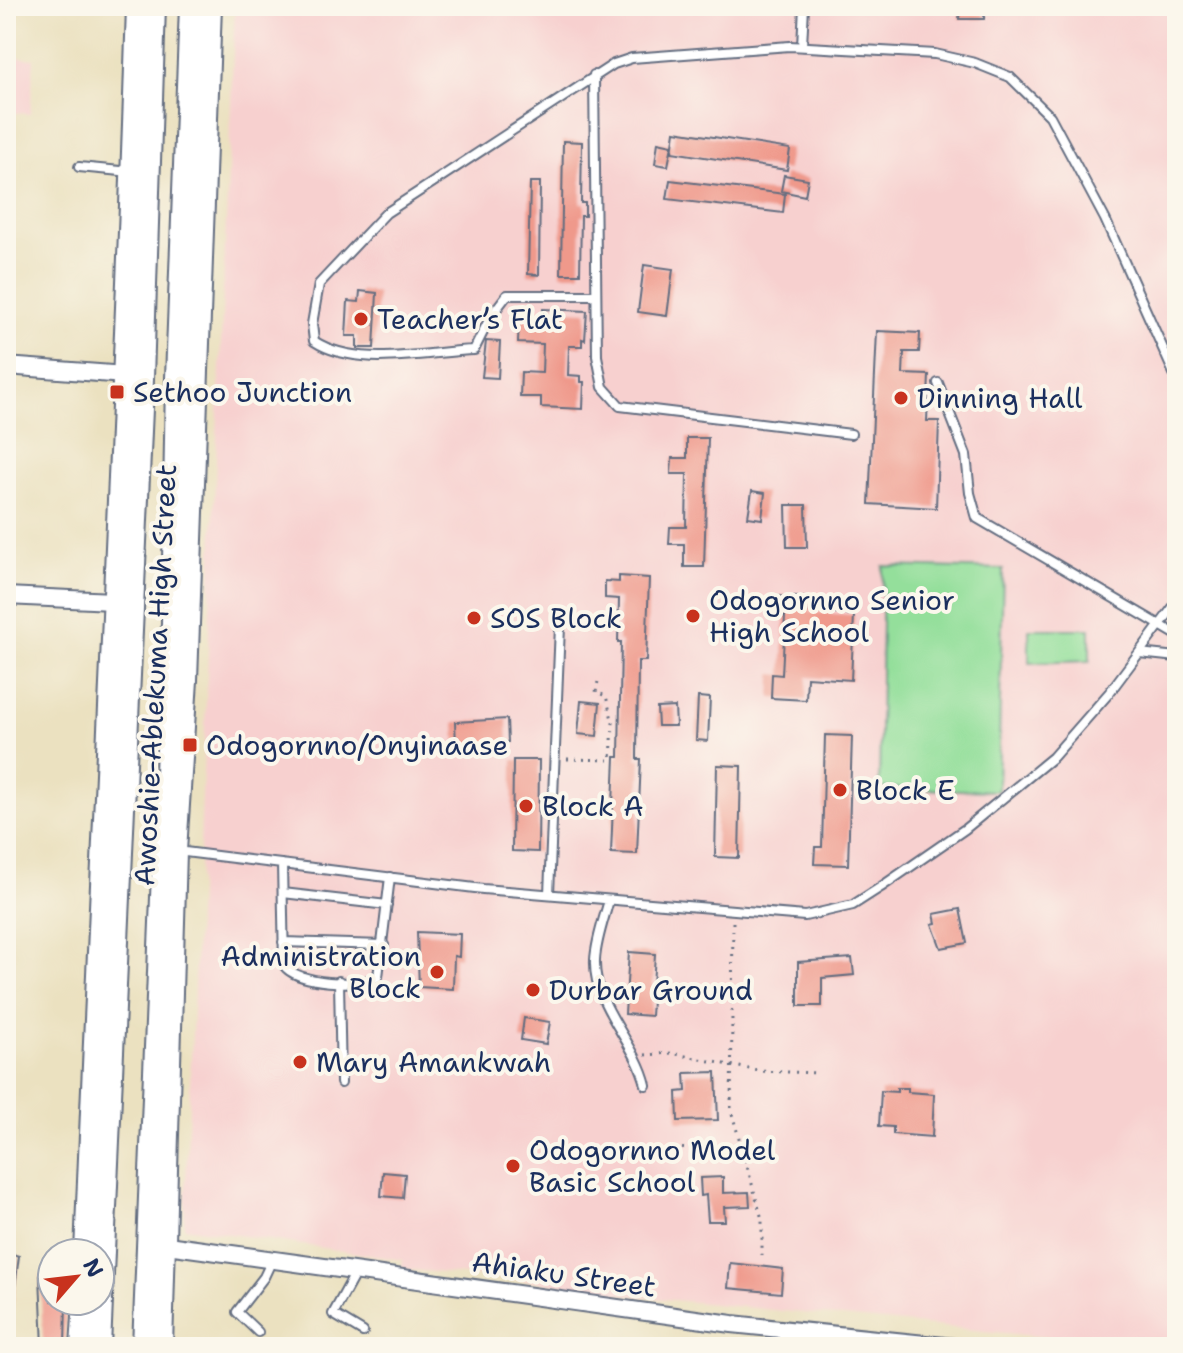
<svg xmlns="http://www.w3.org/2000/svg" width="1183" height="1353" font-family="'Shantell Sans',sans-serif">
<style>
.built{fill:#f7d0cf}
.green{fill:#94df9b;stroke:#58877c;stroke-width:2}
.building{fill:#ef998b}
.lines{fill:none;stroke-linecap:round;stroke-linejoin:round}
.service-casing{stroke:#646d80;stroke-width:12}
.minor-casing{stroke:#646d80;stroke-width:20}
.tertiary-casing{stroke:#646d80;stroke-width:24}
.primary-casing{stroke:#646d80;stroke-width:28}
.path{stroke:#646d80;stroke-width:3;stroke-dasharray:2 6;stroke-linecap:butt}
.service{stroke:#fff;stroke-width:8}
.minor{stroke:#fff;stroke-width:16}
.tertiary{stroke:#fff;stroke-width:20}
.primary{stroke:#fff;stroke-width:24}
.poi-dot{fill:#c8321e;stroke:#fbf7ec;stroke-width:3}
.labels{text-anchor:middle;stroke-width:8;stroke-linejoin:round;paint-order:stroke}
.poi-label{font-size:28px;fill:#1b2f5e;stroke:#fbf7ec;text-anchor:start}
.street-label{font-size:28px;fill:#1b2f5e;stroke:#fbf7ec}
</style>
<rect width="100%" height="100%" fill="#fbf7ec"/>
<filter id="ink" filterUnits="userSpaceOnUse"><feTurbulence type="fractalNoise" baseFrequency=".0125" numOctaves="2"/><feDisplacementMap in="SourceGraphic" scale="16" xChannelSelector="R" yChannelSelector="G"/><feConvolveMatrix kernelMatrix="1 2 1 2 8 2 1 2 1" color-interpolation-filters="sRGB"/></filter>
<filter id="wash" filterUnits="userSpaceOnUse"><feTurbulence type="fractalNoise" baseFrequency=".006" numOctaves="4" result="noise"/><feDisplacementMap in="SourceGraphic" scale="32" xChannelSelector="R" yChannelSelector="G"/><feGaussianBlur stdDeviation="1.8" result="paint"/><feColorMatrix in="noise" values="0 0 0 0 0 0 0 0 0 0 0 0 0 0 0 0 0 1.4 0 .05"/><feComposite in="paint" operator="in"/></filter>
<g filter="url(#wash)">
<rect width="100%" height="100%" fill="#ebe1c0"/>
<!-- built -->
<path class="built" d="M235 6H1177V1347H1146L633 1296 540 1282 402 1269V1260L184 1227Z
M6 56 34 59 30 114 6 112Z"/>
<!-- green -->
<path class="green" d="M883 566 1003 569 998 791 879 788Z
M1029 629H1090V661L1029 663Z"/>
<g id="blocks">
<!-- building -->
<path class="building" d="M960 6H985L984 19H959Z
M675 131 790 149 787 170 672 152Z
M563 141 582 142 581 203H585V216H581L580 274H561Z
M658 142 672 145 668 166 655 164Z
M784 175 808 179 805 196 781 191Z
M670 180 785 194 783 213 667 199Z
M530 182H540L539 275 528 274Z
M644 265 673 269 667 316 638 312Z
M360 291 377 293 374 348H357V336H346L348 301 359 302Z
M543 309 587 311 585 340 582 339V346H569L568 375 581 376V382H584L583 409 541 407V397H520L521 372 542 373 543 344 518 343 519 317 543 318Z
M877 331 920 333 919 352H904L903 374 929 375 927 421H939L936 508 869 504Z
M486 341 500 342 498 378 482 377Z
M687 438H708L704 567H684V544H669L670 527H686L687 474H671L672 458H687Z
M752 491 765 493 762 519 748 517Z
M786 505H806L807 547H787Z
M619 576 649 578 646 661H638L637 759H641L637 854 611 853 615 757H619L621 642H618L619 599 605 598V581L619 582Z
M775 596 811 598 810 612 854 615 851 680 807 677 806 700 771 698 772 674 782 675 785 616H775Z
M698 697 710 698 708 741 696 740Z
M581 701 600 703 597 736 578 734Z
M675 707 676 726H658L657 708Z
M507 719 508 742 456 745 455 722Z
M825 735 852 736 848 865 814 864 815 847H822Z
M513 760H539L538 852 512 851Z
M717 765 741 766 739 858 715 857Z
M960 909 967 943 941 948 932 924 936 923 934 914Z
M417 932 460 934 459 957 454 956 453 989 419 987Z
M629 952 655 954 651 1016 625 1014Z
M852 958 854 975 822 978V1006H798V962Z
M524 1018 550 1022 546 1044 521 1040Z
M716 1072 718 1120 678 1121 677 1092 686 1091 685 1073Z
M897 1088H908V1092L934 1094 932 1137 893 1134V1127L879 1126 881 1091 897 1092Z
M383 1172 405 1174 403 1198 381 1196Z
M723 1177V1193L749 1192 750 1206 724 1207 725 1221H708L706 1195 701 1196 700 1178Z
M8 1253 19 1256 12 1310 6 1309Z
M730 1263 783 1269 781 1293 728 1288Z
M52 1275V1301H66L65 1347H43L40 1276Z"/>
</g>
</g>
<g filter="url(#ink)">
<use href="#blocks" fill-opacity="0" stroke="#646d80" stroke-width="2"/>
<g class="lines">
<defs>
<path id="service" d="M802 46 804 6
M594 75 597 356 603 387 620 406 851 434
M79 167 131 172
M594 295H507L491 316 474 350C425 352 357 369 314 341L312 324 319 284 386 213 614 64 632 58 790 46 935 54 975 63 1010 77 1050 116 1105 219 1177 380
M938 383 966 455 970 493 977 518 1177 635
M1139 653 1177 657
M177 851 483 889 805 916 853 905 881 887 965 829 1053 757 1109 693 1177 602
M282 864 284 965C295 984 361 987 378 977L390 877
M283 893 387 905
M549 894 560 626
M609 900C604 919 596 940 595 960 593 1006 636 1042 646 1085
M283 942 384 945
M339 981 341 1083
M356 1272 333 1314 363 1332
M258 1332 237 1312 264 1277 272 1260"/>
<path id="minor" d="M6 366 125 375
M6 596 113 601
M167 1245 732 1324 954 1347"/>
<path id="tertiary" d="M85 1253C102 837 124 422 137 6
M81 1347 84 1301
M162 1347 176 851 187 680 211 6"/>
<path id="primary" d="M100 1296 140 409 153 6
M98 1347 100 1301
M145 1347 174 623 178 378 192 6"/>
</defs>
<!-- service casing -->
<use href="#service" class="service-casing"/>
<!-- minor casing -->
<use href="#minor" class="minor-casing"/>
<!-- tertiary casing -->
<use href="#tertiary" class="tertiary-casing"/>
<!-- primary casing -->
<use href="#primary" class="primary-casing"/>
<!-- path -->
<path class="path" d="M567 759 611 760 613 723 606 696 596 692 598 681
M733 922 731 1110 762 1219V1255
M645 1055 671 1053 759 1071 819 1073
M674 1148 742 1152"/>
<!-- service -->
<use href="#service" class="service"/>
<!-- minor -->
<use href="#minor" class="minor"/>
<!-- tertiary -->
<use href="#tertiary" class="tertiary"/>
<!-- primary -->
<use href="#primary" class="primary"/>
</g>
</g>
<!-- markers -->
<g class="poi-dot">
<circle cx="361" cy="319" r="8"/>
<rect x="109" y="384" width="16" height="16" rx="4"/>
<circle cx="901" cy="398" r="8"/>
<circle cx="693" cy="616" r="8"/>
<circle cx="474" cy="618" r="8"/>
<rect x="182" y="737" width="16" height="16" rx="4"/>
<circle cx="840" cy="790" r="8"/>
<circle cx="526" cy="806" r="8"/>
<circle cx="437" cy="972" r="8"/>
<circle cx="533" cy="990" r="8"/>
<circle cx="300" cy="1062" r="8"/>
<circle cx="513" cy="1166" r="8"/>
</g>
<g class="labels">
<!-- poi labels -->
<g class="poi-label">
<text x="377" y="329">Teacher’s Flat</text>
<text x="133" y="402">Sethoo Junction</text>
<text x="917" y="408">Dinning Hall</text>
<text x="709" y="610">Odogornno Senior<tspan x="709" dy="32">High School</tspan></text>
<text x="490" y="628">SOS Block</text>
<text x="206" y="755">Odogornno/Onyinaase</text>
<text x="856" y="800">Block E</text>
<text x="542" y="816">Block A</text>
<text x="421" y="966" text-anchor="end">Administration<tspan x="421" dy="32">Block</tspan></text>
<text x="549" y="1000">Durbar Ground</text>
<text x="316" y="1072">Mary Amankwah</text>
<text x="529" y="1160">Odogornno Model<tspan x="529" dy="32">Basic School</tspan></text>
</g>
<!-- street labels -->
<g class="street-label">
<text transform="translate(155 675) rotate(-87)" y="10">Awoshie-Ablekuma High Street</text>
<text transform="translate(564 1274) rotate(8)" y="10">Ahiaku Street</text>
</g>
</g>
<!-- margin -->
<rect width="1183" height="1353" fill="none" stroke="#fbf7ec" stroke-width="32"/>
<!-- north arrow -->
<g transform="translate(76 1277) rotate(62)"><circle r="38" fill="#fbf7ec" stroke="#a1a7b3" stroke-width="2"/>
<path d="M0-6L14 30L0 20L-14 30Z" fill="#c8321e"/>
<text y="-12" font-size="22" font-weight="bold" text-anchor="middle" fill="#1b2f5e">N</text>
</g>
</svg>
